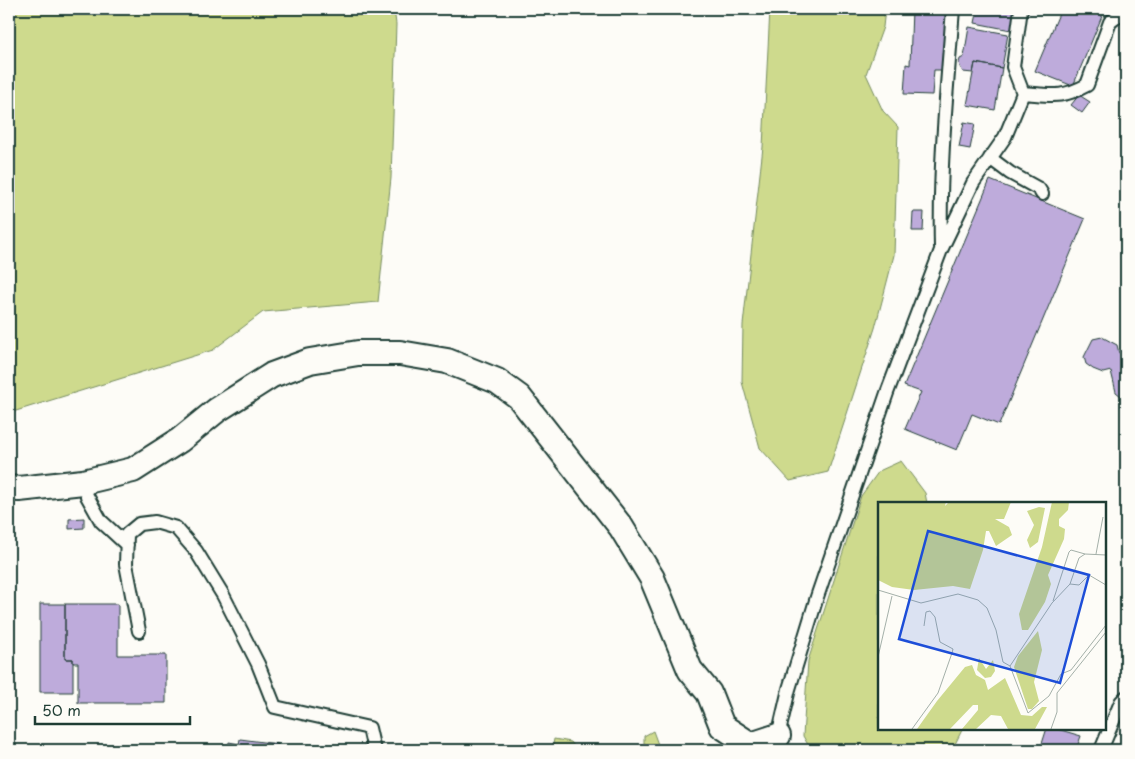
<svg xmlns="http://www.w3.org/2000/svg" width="1135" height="759" font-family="'Playpen Sans',sans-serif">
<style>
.green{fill:#ceda8d;stroke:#768c60}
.building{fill:#beabdb;stroke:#1f3d34}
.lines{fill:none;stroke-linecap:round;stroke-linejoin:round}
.lane-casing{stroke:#1f3d34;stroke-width:16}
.street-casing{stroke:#1f3d34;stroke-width:28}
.lane{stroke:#fdfcf7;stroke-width:12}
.street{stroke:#fdfcf7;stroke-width:24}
.inset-road{fill:none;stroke:#a4b0a9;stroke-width:1}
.view{fill:#1d4ed8;fill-opacity:0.15;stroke:#1d4ed8;stroke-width:2.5}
.inset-edge{fill:none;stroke:#1f3d34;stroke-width:2.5}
</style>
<rect width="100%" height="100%" fill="#fdfcf7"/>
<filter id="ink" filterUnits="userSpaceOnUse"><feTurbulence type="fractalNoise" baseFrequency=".02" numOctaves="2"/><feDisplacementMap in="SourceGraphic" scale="10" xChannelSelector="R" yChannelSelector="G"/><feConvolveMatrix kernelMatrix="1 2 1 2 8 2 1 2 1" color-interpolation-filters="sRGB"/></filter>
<g filter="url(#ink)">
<!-- green -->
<path class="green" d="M9 9H394L396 24 391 178 378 302 263 312 213 350 16 411 9 412Z
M770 9H885L883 27 866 74 883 111 898 127 894 255 875 328 828 472 790 481 760 448 742 382 743 325 763 147Z
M901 461 925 493 927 503H879V728H963L952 750H811L803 736 808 661 861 496 879 471Z
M653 731 660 750H644V736Z
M554 739 571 742 577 750H552Z"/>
<!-- building -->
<path class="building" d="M912 9H948L945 70H934L932 95 904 94 906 64 910 65Z
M978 9H1015L1011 30 975 23Z
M1061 9H1105L1073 86 1035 71Z
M969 27 1008 34 1002 68 975 63 973 73 963 72 960 67 959 63 960 59 964 57Z
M975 63 1002 68 995 110 967 105Z
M1079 95 1090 102 1082 113 1071 105Z
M964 122 975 124 970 149 959 147Z
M990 180 1085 219 999 425 972 414 957 450 905 429 921 392 904 386Z
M913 212H924L923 231H912Z
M1102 337 1117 345 1119 353 1126 352V400L1116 392 1111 371 1103 373 1093 369 1086 364 1084 357 1093 339Z
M84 518V528L69 529V519Z
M40 604H65V659H73V692H40Z
M65 604H118V655H166V703H78V663H73V659H65Z
M1047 728H1054L1081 736 1076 750H1040Z
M240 739 278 744 277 750H228L229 742 239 744Z
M1126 741V750H1118L1120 746 1124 747Z"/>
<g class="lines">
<defs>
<path id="lane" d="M1023 93C1051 95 1061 99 1087 85L1110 22 1126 10
M990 158 1010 173 1039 189 1042 194
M941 247C939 168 947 88 953 9
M87 496 101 521 127 545
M139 631 126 564 127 534 139 524 155 522 176 528 196 551 223 595 258 664 275 707 369 728 374 750
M782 750 778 736 789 689 817 597 887 393 941 250 973 183 1005 137 1023 93 1013 67 1021 9
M1101 750 1121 702 1126 697"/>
<path id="street" d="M9 488 19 489 83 482 133 470 180 440 217 410 272 375 310 361 358 353H400L447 361 497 381 519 397 588 485 621 527 652 578 690 670 709 693 722 726 751 745 778 736"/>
</defs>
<!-- lane casing -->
<use href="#lane" class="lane-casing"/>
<!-- street casing -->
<use href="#street" class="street-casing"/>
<!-- lane -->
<use href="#lane" class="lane"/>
<!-- street -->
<use href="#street" class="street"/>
</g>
</g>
<!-- overview -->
<g transform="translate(878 502)">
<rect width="228" height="228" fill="#fdfcf7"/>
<path d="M0 0H68L67 4 71 0H133L126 17H117L131 25 134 33 118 44 111 29H108L105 48 92 87 75 84 36 88 14 85 0 78ZM174 0H191L190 8 181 17V24L187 27 186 37 170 73 173 82 167 100 150 128H144L141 112 164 45ZM161 5 167 6 160 40 152 46 149 38 156 23 149 9ZM160 129 164 148 156 180 161 199 154 207H150L136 165 140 154ZM101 156 108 167 115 158 117 169 113 175 107 176 99 168ZM94 163 98 173 107 178 110 188 127 176 143 213 154 214 164 205H169L157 227H130L123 214 113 213 98 227H84L100 208V203H95L72 227H39L59 199 87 165Z" fill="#ceda8d"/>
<path class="inset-road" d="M218 52 225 15M228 53 207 52 201 56 192 82 174 101 132 164 150 211 171 194 183 172 193 168 228 123M192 82 201 83 211 73 228 83M0 88 43 101 80 92 100 98 109 106 118 128 125 160 132 164M175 99 191 50 193 48 207 52M0 155 14 94M34 227 60 191 74 151 75 147 62 140 57 115 52 109 48 110 46 124M173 227 179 210V191L228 130"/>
<path class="view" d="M50 29 211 73 182 181 21 137Z"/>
<rect width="228" height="228" class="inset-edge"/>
</g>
<!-- margin -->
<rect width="1135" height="759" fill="none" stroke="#fdfcf7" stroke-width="30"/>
<rect x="15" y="15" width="1105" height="729" fill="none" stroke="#1f3d34" stroke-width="2" filter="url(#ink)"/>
<!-- scale -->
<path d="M35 716v8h155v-8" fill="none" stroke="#1f3d34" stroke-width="2.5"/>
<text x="42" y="716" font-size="15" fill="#1f3d34" stroke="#fdfcf7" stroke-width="4" paint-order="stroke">50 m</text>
</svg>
